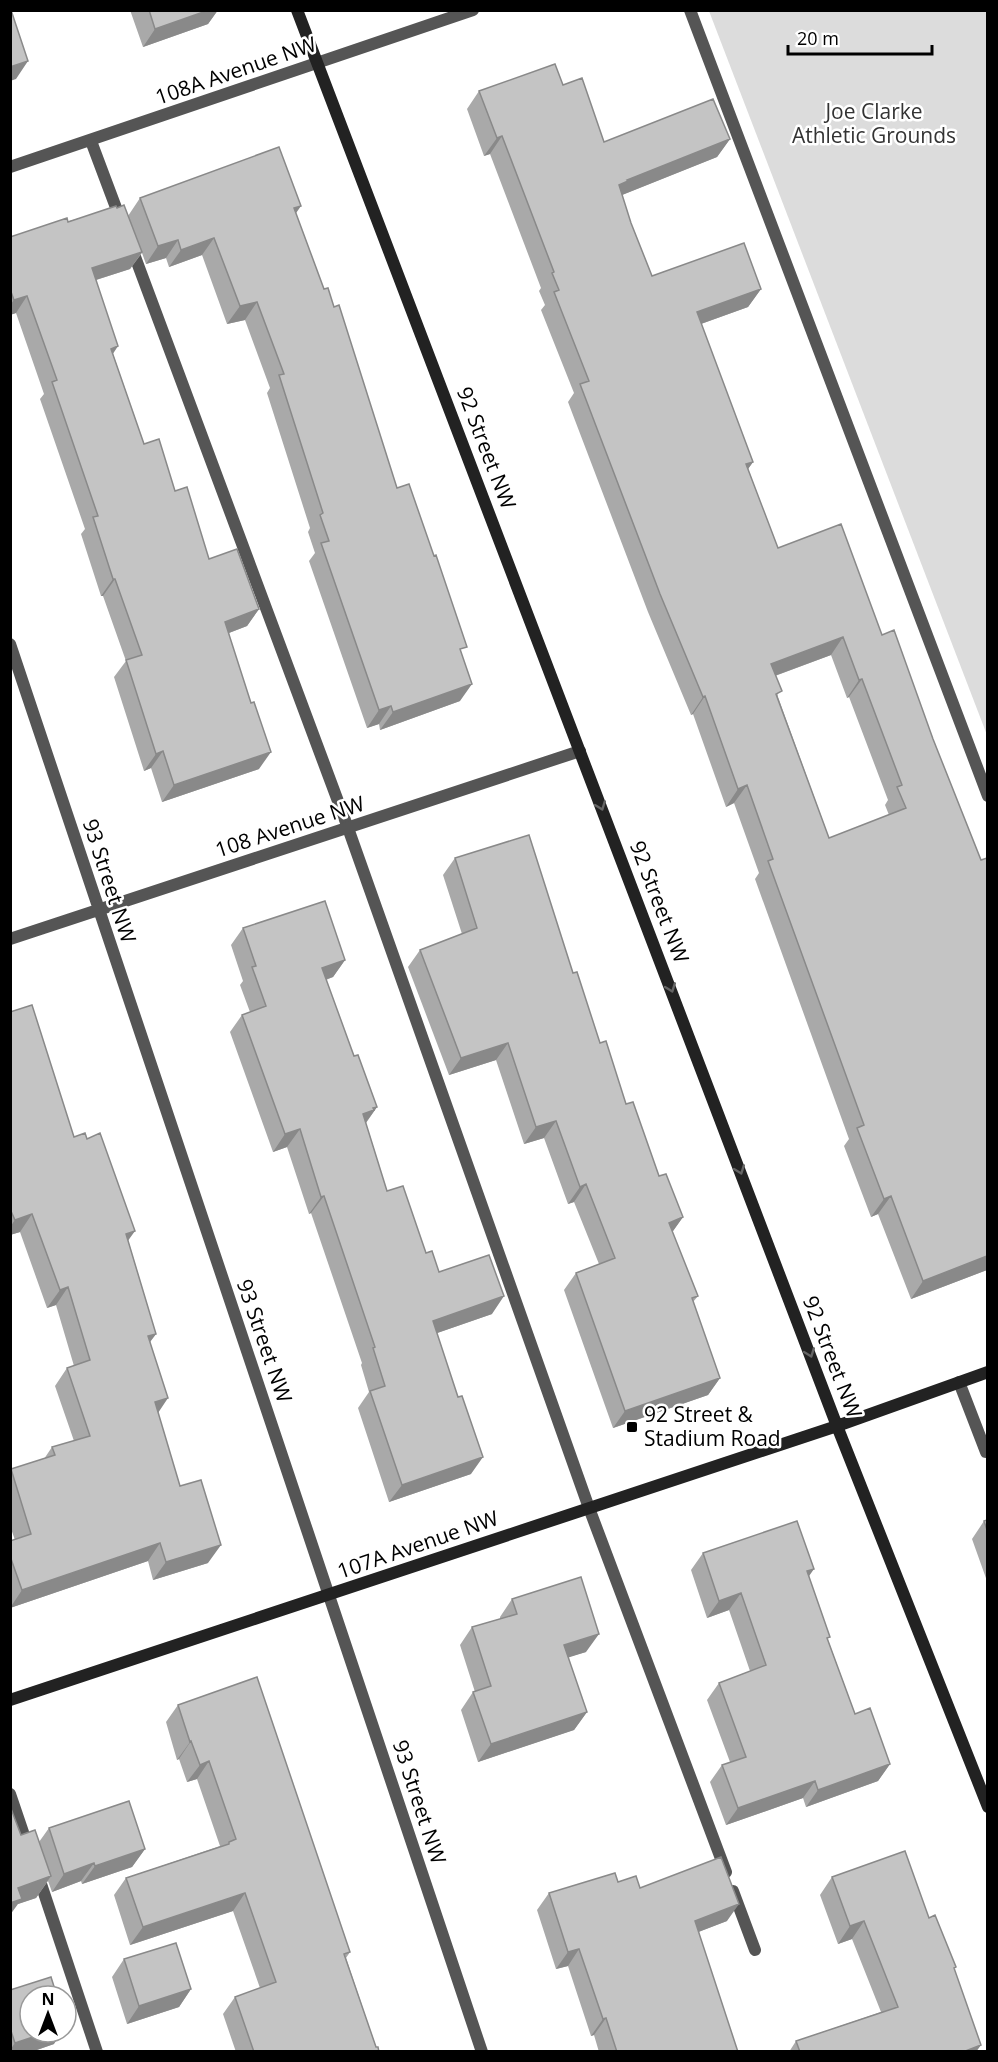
<svg xmlns="http://www.w3.org/2000/svg" width="998" height="2062" font-family="'Open Sans',sans-serif">
<style>
.green{fill:#dcdcdc}
.lines{fill:none;stroke-linecap:round;stroke-linejoin:round}
.lane{stroke:#555;stroke-width:12}
.street{stroke:#555;stroke-width:12}
.secondary{stroke:#222;stroke-width:12}
.wall{fill:#a9a9a9;fill-rule:evenodd}
.shaded-wall{fill:#898989}
.building{fill:#c4c4c4;stroke:#898989;stroke-width:1.5;fill-rule:evenodd}
.oneway{stroke:#646464}
.poi-dot{fill:#000;stroke:#fff;stroke-width:2}
.labels{text-anchor:middle;stroke-width:5;stroke-linejoin:round;paint-order:stroke}
.street-label{font-size:21px;fill:#000;stroke:#fff}
.park-label{font-size:21px;fill:#333;stroke:#fff}
.poi-label{font-size:21px;fill:#000;stroke:#fff;text-anchor:start}
</style>
<rect width="100%" height="100%" fill="#fff"/>
<!-- green -->
<path class="green" d="M709 11H987V735Z"/>
<g class="lines">
<!-- lane -->
<path class="lane" d="M690 10 988 796
M91 141 121 221
M131 246 348 828 589 1508 726 1872
M959 1382 986 1452H988
M10 1794 28 1847
M38 1875 97 2052
M733 1891 755 1950"/>
<!-- street -->
<path class="street" d="M10 167 473 10
M10 644C164 1114 326 1582 482 2052
M10 939 580 751"/>
<!-- secondary -->
<path class="secondary" d="M297 10 837 1426 988 1807
M10 1700 837 1426 988 1372"/>
</g>
<!-- wall -->
<path class="wall" d="M130 10H218L208 24 143 47Z
M563 85 604 142 730 139 717 157 622 195 631 223 652 276 761 289 748 307 701 324 753 462 748 469 778 548 882 635 933 739 981 860 987 858V1270L911 1299 878 1214 871 1217 844 1146 849 1139 755 879 759 873 734 803 726 807 693 714 691 715 648 612 568 402 574 393 541 310 545 305 539 291 541 288 490 154 484 156 467 109 479 91ZM831 655 847 698 849 697 888 800 885 805 889 815 829 838 778 697 775 676Z
M140 198 296 213 397 488 462 654 460 701 380 730 379 724 367 728 309 561 315 553 308 532 310 528 267 393 270 388 245 320 227 324 202 255 169 267 166 258 146 264 142 253 130 269 96 280 113 354 144 444 175 491 209 559 259 609 247 626 229 633 259 769 162 802 151 768 144 771 114 677 126 661 103 596H101L81 534 85 529 40 399 44 394 16 313 10 315V237L117 208 128 216Z
M455 858 573 973 600 1043 626 1104 659 1176 683 1217 672 1232 698 1296 693 1302 720 1378 708 1395 613 1428 564 1290 576 1273 599 1264 574 1202 568 1204 544 1138 524 1144 496 1060 449 1075 408 967 420 950 462 934 443 875Z
M243 928 345 960 333 977 326 980 354 1056 377 1107 366 1123 387 1191 426 1253 439 1272 492 1314 437 1333 471 1474 389 1502 358 1408 369 1392 361 1365 362 1363 311 1213 309 1214 287 1147 273 1152 230 1032 242 1015 250 1012 240 985 243 981 231 945Z
M10 1012 128 1240 156 1334 150 1342 158 1413 180 1486 208 1563 153 1580 148 1561 10 1608V1541L15 1540 10 1526V1470L44 1459 52 1447 74 1441 55 1386 67 1368 74 1366 56 1305 47 1308 20 1232 10 1235Z
M987 1520V1581L972 1539 984 1521Z
M703 1553 809 1576 828 1640 855 1714 890 1764 878 1781 806 1807 803 1798 726 1825 710 1782 722 1765 730 1762 707 1700 719 1683 750 1671 729 1610 707 1618 691 1570Z
M512 1599 586 1652 568 1657 587 1712 574 1730 478 1762 461 1710 473 1692H475L460 1645 472 1627 500 1619V1617Z
M178 1705 350 1952 346 1958 376 2047 379 2052H236L223 2014 235 1997 260 1988 233 1911 130 1945 114 1895 126 1878 220 1846 197 1779 187 1782 179 1759 177 1760 166 1722Z
M49 1828 145 1849 132 1867 82 1884 81 1881 52 1892 48 1881 36 1898 18 1904 21 1835 39 1842Z
M832 1877 929 1918 954 1969 976 2052H789L796 2041 881 2012 852 1939 838 1944 820 1895Z
M618 1882 727 1921 698 1932 738 2052H599L594 2035 591 2036 568 1966 556 1969 537 1910 549 1893Z
M124 1959 191 1989 179 2007 127 2024 112 1977Z
M10 1990 54 2044 31 2052H10Z"/>
<!-- shaded-wall -->
<path class="shaded-wall" d="M209 10H218L208 24 143 47 155 29Z
M28 61 16 79 10 81V67Z
M502 136 490 154 484 156 497 138Z
M730 139 717 157 617 197 619 185 627 180Z
M301 206 289 223 294 208Z
M214 238 202 255 169 267 181 250Z
M178 240 166 258 146 264 158 246Z
M142 252 130 269 80 285 92 268Z
M761 289 748 307 684 330 697 312Z
M27 296 16 313 10 315V305L14 300Z
M257 302 245 320 227 324 240 306Z
M118 346 107 363 111 349Z
M753 462 740 480 746 464Z
M113 579H115L103 596H101Z
M259 609 247 626 213 639 225 622Z
M843 637 831 655 758 682 771 664Z
M862 679 849 697 847 698 859 680Z
M472 684 460 701 380 730 393 712Z
M705 696 693 714 691 715 703 697Z
M391 706 379 724 367 728 379 710Z
M163 751 151 768 144 771 156 754Z
M271 752 259 769 162 802 174 785Z
M747 785 734 803 726 807 738 789Z
M345 960 333 977 309 985 322 968Z
M508 1043 496 1060 449 1075 461 1058Z
M377 1107 362 1128 363 1114Z
M556 1121 544 1138 524 1144 536 1127Z
M300 1129 287 1147 273 1152 285 1134Z
M586 1184 574 1202 568 1204 580 1187Z
M324 1196 311 1213 309 1214 321 1197Z
M891 1196 878 1214 871 1217 884 1199Z
M32 1214 20 1232 10 1235V1227L15 1220Z
M683 1217 671 1234 669 1223Z
M135 1231 122 1249 126 1234Z
M987 1256V1270L911 1299 923 1281Z
M68 1287 56 1305 47 1308 60 1290Z
M504 1296 492 1314 420 1339 433 1321Z
M156 1334 143 1351 148 1336Z
M720 1378 708 1395 613 1428 625 1411Z
M168 1398 156 1416 155 1402Z
M483 1457 471 1474 389 1502 402 1485Z
M160 1543 148 1561 10 1608 22 1590Z
M221 1545 208 1563 153 1580 166 1562Z
M814 1569 802 1586 807 1571Z
M741 1593 729 1610 707 1618 719 1601Z
M599 1634 586 1652 551 1663 564 1645Z
M587 1712 574 1730 478 1762 491 1744Z
M191 1741 179 1759 177 1760 190 1742Z
M209 1761 197 1779 187 1782 200 1765Z
M890 1764 878 1781 806 1807 818 1790Z
M815 1781 803 1798 726 1825 738 1808Z
M145 1849 132 1867 82 1884 95 1866Z
M94 1863 81 1881 52 1892 64 1874Z
M51 1876 36 1898 18 1904 10 1915V1899L18 1888Z
M245 1893 233 1911 130 1945 143 1927Z
M739 1904 727 1921 683 1938 695 1921Z
M864 1921 852 1939 838 1944 850 1926Z
M579 1949 568 1966 556 1969 568 1952Z
M191 1989 179 2007 127 2024 139 2006Z
M606 2018 594 2035 591 2036 603 2019Z
M48 2032H62L54 2044 31 2052H10V2050L15 2043Z
M981 2045 976 2052H963Z"/>
<!-- building -->
<path class="building" d="M10 10H11L28 61 10 67Z
M149 10H209L155 29Z
M555 64 563 85 582 78 604 142 713 99 730 139 627 180 628 181 619 185 631 223 652 276 744 243 761 289 697 312 753 462 746 464 778 548 841 524 882 635 894 630 933 739 981 860 987 858V1256L923 1281 891 1196 884 1199 857 1128 864 1125 768 861 773 859 747 785 738 789 705 696 703 697 660 594 580 384 589 381 554 292 559 290 552 273 554 272 502 136 497 138 479 91ZM843 637 859 680 862 679 902 785 897 787 906 808 829 838 776 694 782 691 771 664Z
M279 147 301 206 294 208 324 289 328 288 334 307 339 305 397 488 409 484 434 556 436 555 467 647 460 649 472 684 393 712 391 706 379 710 321 543 329 541 320 515 323 513 279 375 284 374 257 302 240 306 214 238 181 250 178 240 158 246 140 198Z
M124 205 142 252 92 268 118 346 111 349 144 444 159 439 175 491 187 487 209 559 237 549 259 609 225 622 251 703 254 702 271 752 174 785 163 751 156 754 126 660 142 655 115 579H113L93 517 98 516 52 382 57 380 27 296 14 300 10 289V237L67 218 68 222 116 206 117 208Z
M529 835 573 973 577 972 600 1043 606 1041 626 1104 633 1102 659 1176 666 1174 683 1217 669 1223 698 1296 692 1298 720 1378 625 1411 576 1273 615 1258 586 1184 580 1187 556 1121 536 1127 508 1043 461 1058 420 950 477 928 455 858Z
M325 901 345 960 322 968 354 1056 358 1055 377 1107 373 1108 374 1110 363 1114 387 1191 403 1186 426 1253 432 1251 439 1272 489 1255 504 1296 433 1321 458 1397 462 1396 483 1457 402 1485 370 1391 385 1386 373 1348 375 1347 324 1196 321 1197 300 1129 285 1134 242 1015 266 1006 252 967 256 966 243 928Z
M32 1005 74 1137 85 1133 87 1139 100 1133 135 1231 126 1234 156 1334 148 1336 168 1398 155 1402 180 1486 201 1480 221 1545 166 1562 160 1543 22 1590 10 1556V1541L31 1534 11 1469 55 1455 52 1447 90 1436 67 1368 90 1360 68 1287 60 1290 32 1214 15 1220 10 1209V1012Z
M987 1520V1530L984 1521Z
M797 1521 814 1569 807 1571 830 1637 827 1638 855 1714 870 1708 890 1764 818 1790 815 1781 738 1808 722 1765 746 1757 719 1683 766 1665 741 1593 719 1601 703 1553Z
M581 1577 599 1634 564 1645 587 1712 491 1744 473 1692 491 1686 472 1627 517 1614 512 1599Z
M257 1677 350 1952 344 1954 376 2047H378L379 2052H254L235 1997 276 1982 245 1893 143 1927 126 1878 229 1844V1842L236 1839 209 1761 200 1765 191 1741 190 1742 178 1705Z
M129 1801 145 1849 95 1866 94 1863 64 1874 49 1828Z
M10 1806 21 1835 35 1830 51 1876 18 1888 22 1899 10 1903Z
M905 1851 929 1918 935 1915 956 1967 954 1968 981 2045 963 2052H800L796 2041 898 2007 864 1921 850 1926 832 1877Z
M721 1857 739 1904 695 1921 738 2052H617L606 2018 603 2019 579 1949 568 1952 549 1893 615 1873 618 1882 636 1876 640 1888Z
M176 1943 191 1989 139 2006 124 1959Z
M51 1977 57 1996H30V2032H48L15 2043 10 2028V1990Z"/>
<!-- one-way arrows -->
<defs><path id="oneway-chevron" d="M-2-3.5L2.5 0L-2 3.5" fill="none" stroke-width="1.6" stroke-linecap="round" stroke-linejoin="round" transform="scale(1.5)"/></defs>
<g class="oneway">
<use href="#oneway-chevron" transform="translate(601 806) rotate(69)"/>
<use href="#oneway-chevron" transform="translate(671 988) rotate(69)"/>
<use href="#oneway-chevron" transform="translate(740 1170) rotate(69)"/>
<use href="#oneway-chevron" transform="translate(810 1353) rotate(69)"/>
</g>
<!-- markers -->
<rect class="poi-dot" x="626" y="1421" width="12" height="12" rx="3"/>
<g class="labels">
<!-- street labels -->
<g class="street-label">
<text transform="translate(236 71) rotate(-19)" y="7">108A Avenue NW</text>
<text transform="translate(486 448) rotate(69)" y="7">92 Street NW</text>
<text transform="translate(290 827) rotate(-18)" y="7">108 Avenue NW</text>
<text transform="translate(109 881) rotate(72)" y="7">93 Street NW</text>
<text transform="translate(659 902) rotate(69)" y="7">92 Street NW</text>
<text transform="translate(264 1341) rotate(71)" y="7">93 Street NW</text>
<text transform="translate(832 1357) rotate(69)" y="7">92 Street NW</text>
<text transform="translate(418 1545) rotate(-19)" y="7">107A Avenue NW</text>
<text transform="translate(419 1802) rotate(72)" y="7">93 Street NW</text>
</g>
<!-- park labels -->
<g class="park-label">
<text x="874" y="119">Joe Clarke<tspan x="874" dy="24">Athletic Grounds</tspan></text>
</g>
<!-- poi labels -->
<g class="poi-label">
<text x="644" y="1422">92 Street &amp;<tspan x="644" dy="24">Stadium Road</tspan></text>
</g>
</g>
<!-- border -->
<rect width="998" height="2062" fill="none" stroke="#000000" stroke-width="24"/>
<!-- north arrow -->
<g transform="translate(48 2014)"><circle r="28" fill="#ffffff" stroke="#999999" stroke-width="1.5"/>
<path d="M0-4.5L10 22L0 15L-10 22Z" fill="#000000"/>
<text y="-9" font-size="16" font-weight="bold" text-anchor="middle" fill="#000000">N</text>
</g>
<!-- scale -->
<path d="M788 45v9h144v-9" fill="none" stroke="#000000" stroke-width="3"/>
<text x="797" y="45" font-size="18" fill="#000000" stroke="#ffffff" stroke-width="4.5" paint-order="stroke">20 m</text>
</svg>
